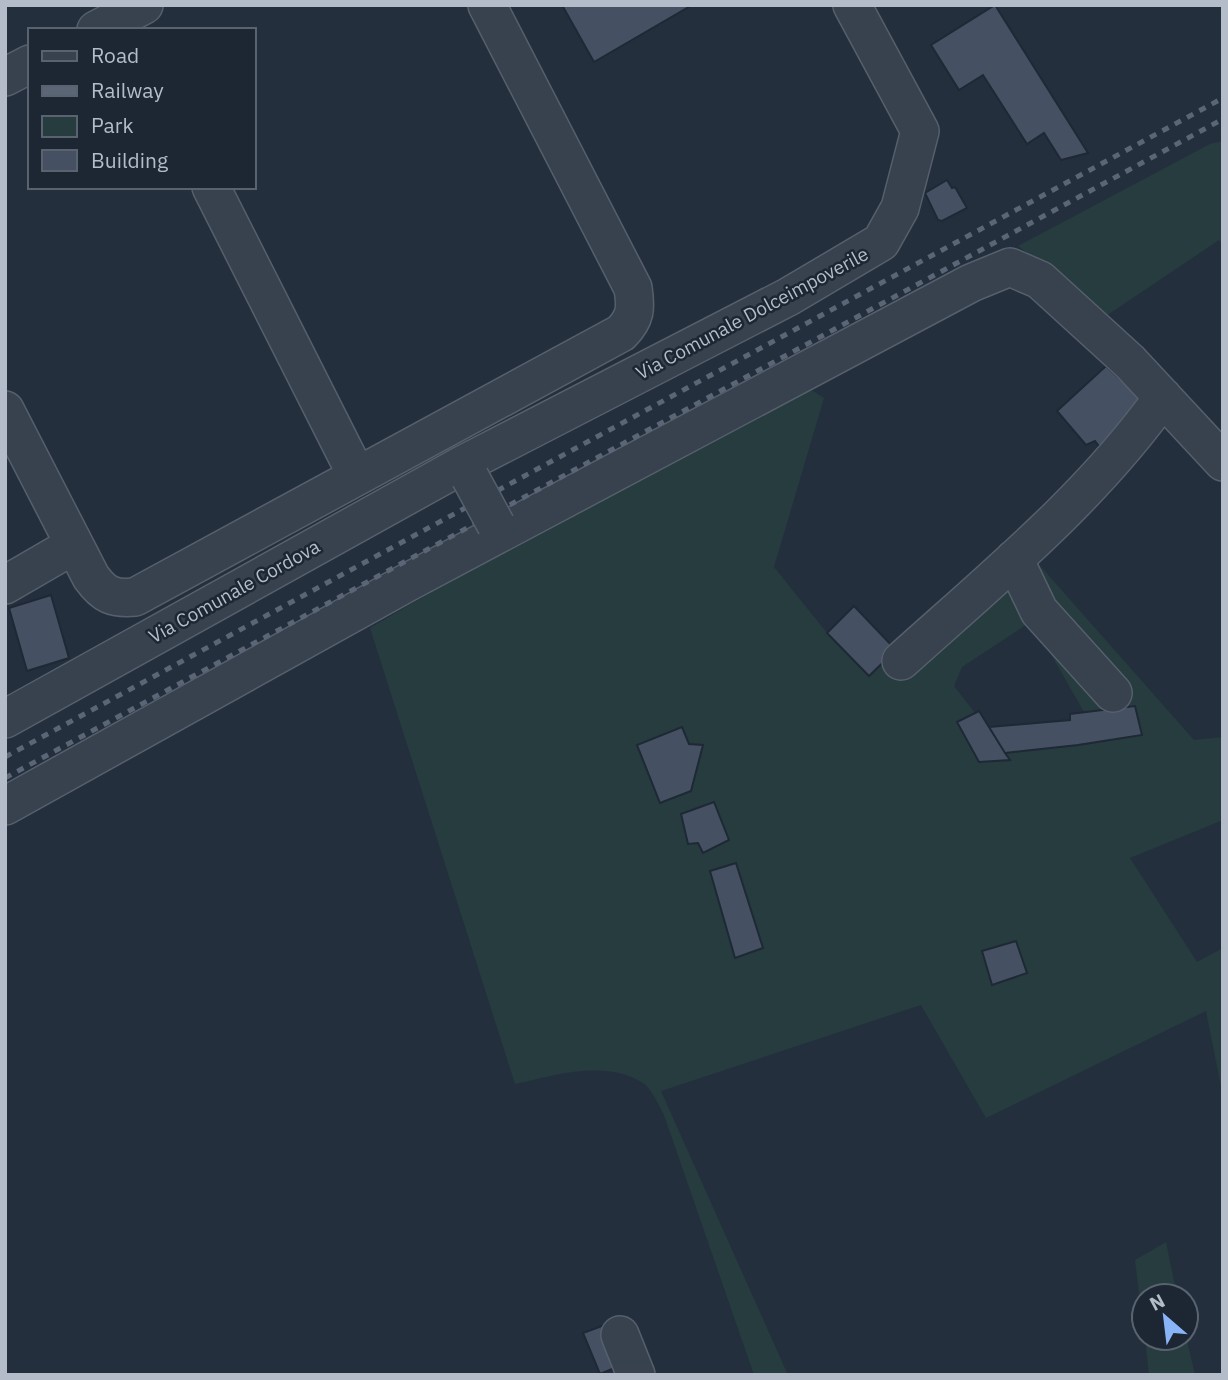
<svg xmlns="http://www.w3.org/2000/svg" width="1228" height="1380" font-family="'IBM Plex Sans',sans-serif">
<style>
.green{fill:#263c3f;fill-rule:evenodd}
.building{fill:#455162;stroke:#1f2835;stroke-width:2}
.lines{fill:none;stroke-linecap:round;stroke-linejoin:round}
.minor-casing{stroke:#565f6c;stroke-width:40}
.minor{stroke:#38414e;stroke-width:37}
.rail{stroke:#5a6575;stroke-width:5;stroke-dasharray:7 7;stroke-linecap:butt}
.minor-bridge-casing{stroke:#565f6c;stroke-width:40;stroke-linecap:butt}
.minor-bridge{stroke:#38414e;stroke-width:37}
.labels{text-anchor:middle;stroke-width:5;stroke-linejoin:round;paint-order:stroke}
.street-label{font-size:19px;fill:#b4bcc9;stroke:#1d2633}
</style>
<rect width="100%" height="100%" fill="#242f3e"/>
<!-- green -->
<path class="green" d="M1223 141V246L1219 240 1106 316 1018 246 1210 144Z
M805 386 824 398 774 567 827 633 869 676 1020 543 1194 740 1223 737V820L1130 858 1197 962 1223 948V1096L1206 1011 986 1118 921 1005 661 1091 788 1375H754L664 1115C659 1106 652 1089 643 1083 607 1059 554 1075 515 1084L370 628 479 564ZM1032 621 1084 712 1135 706 1142 735 1005 753 1010 760 979 762 957 723 975 713 954 686 962 667Z
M1166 1242 1177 1296H1144V1334L1135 1260Z
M1186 1336 1195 1375H1149L1145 1338Z"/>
<!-- building -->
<path class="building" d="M562 5H692L594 62Z
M995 5 1088 153 1061 160 1044 133 1027 144 983 75 959 90 931 45Z
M947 180 952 188 955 187 967 208 942 221 938 220 925 193Z
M1106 366 1142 399 1107 457 1095 441 1086 445 1057 411Z
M51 595 69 658 27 671 9 608Z
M854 606 896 650 869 676 827 633Z
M1135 706 1142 735 1078 745 1005 753 989 727 1070 720V714Z
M979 711 1005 753 1010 760 979 762 957 722Z
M682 727 689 744 703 745 691 791 660 803 637 745Z
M714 802 729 840 703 853 698 843 688 844 681 814Z
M736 863 763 948 735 958 710 871Z
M1016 941 1027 973 992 985 982 951Z
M607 1324 622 1365 600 1374 583 1333Z"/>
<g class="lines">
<defs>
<path id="minor" d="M96 30 144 5
M5 77 30 64
M211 187 357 476
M5 410 91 577C104 595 113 599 135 597L621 333C636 318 636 308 633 288L487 5
M1014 559 1039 611 1113 693
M5 585 74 545
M901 661C993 578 1091 498 1163 397
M5 719 464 464 788 297 881 242 900 208 920 131 852 5
M5 806 410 581 971 283 1010 267 1040 280 1130 362 1223 462
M620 1335 636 1375"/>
</defs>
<!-- minor casing -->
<use href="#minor" class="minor-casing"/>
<!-- minor -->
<use href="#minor" class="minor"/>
<!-- rail -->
<path class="rail" d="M5 757 1223 98
M5 778 1223 119"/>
<defs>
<path id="minor-bridge" d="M470 477 496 525"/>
</defs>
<!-- minor-bridge casing -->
<use href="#minor-bridge" class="minor-bridge-casing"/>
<!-- minor-bridge -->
<use href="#minor-bridge" class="minor-bridge"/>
</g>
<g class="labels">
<!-- street labels -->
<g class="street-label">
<text transform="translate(752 313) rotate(-28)" y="7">Via Comunale Dolceimpoverile</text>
<text transform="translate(234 591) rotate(-29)" y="7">Via Comunale Cordova</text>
</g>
</g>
<!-- border -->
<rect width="1228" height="1380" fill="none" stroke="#b4bcc9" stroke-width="14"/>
<!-- legend -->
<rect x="28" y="28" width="228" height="161" fill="#1d2633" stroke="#59626f" stroke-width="2"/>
<rect x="42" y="51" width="35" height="10" fill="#38414e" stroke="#59626f" stroke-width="2"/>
<text x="91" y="63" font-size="21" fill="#b4bcc9">Road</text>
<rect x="42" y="86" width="35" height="10" fill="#5a6575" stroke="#59626f" stroke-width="2"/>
<text x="91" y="98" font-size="21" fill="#b4bcc9">Railway</text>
<rect x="42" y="116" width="35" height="21" fill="#263c3f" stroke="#59626f" stroke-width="2"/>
<text x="91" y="133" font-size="21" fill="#b4bcc9">Park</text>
<rect x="42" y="150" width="35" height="21" fill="#455162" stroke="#59626f" stroke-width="2"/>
<text x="91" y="168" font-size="21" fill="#b4bcc9">Building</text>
<!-- north arrow -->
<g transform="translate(1165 1317) rotate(332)"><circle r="33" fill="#1d2633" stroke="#59626f" stroke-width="2"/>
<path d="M0-5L12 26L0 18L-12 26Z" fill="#8ab4f8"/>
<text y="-10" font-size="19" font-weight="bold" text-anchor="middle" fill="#b4bcc9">N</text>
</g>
</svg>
